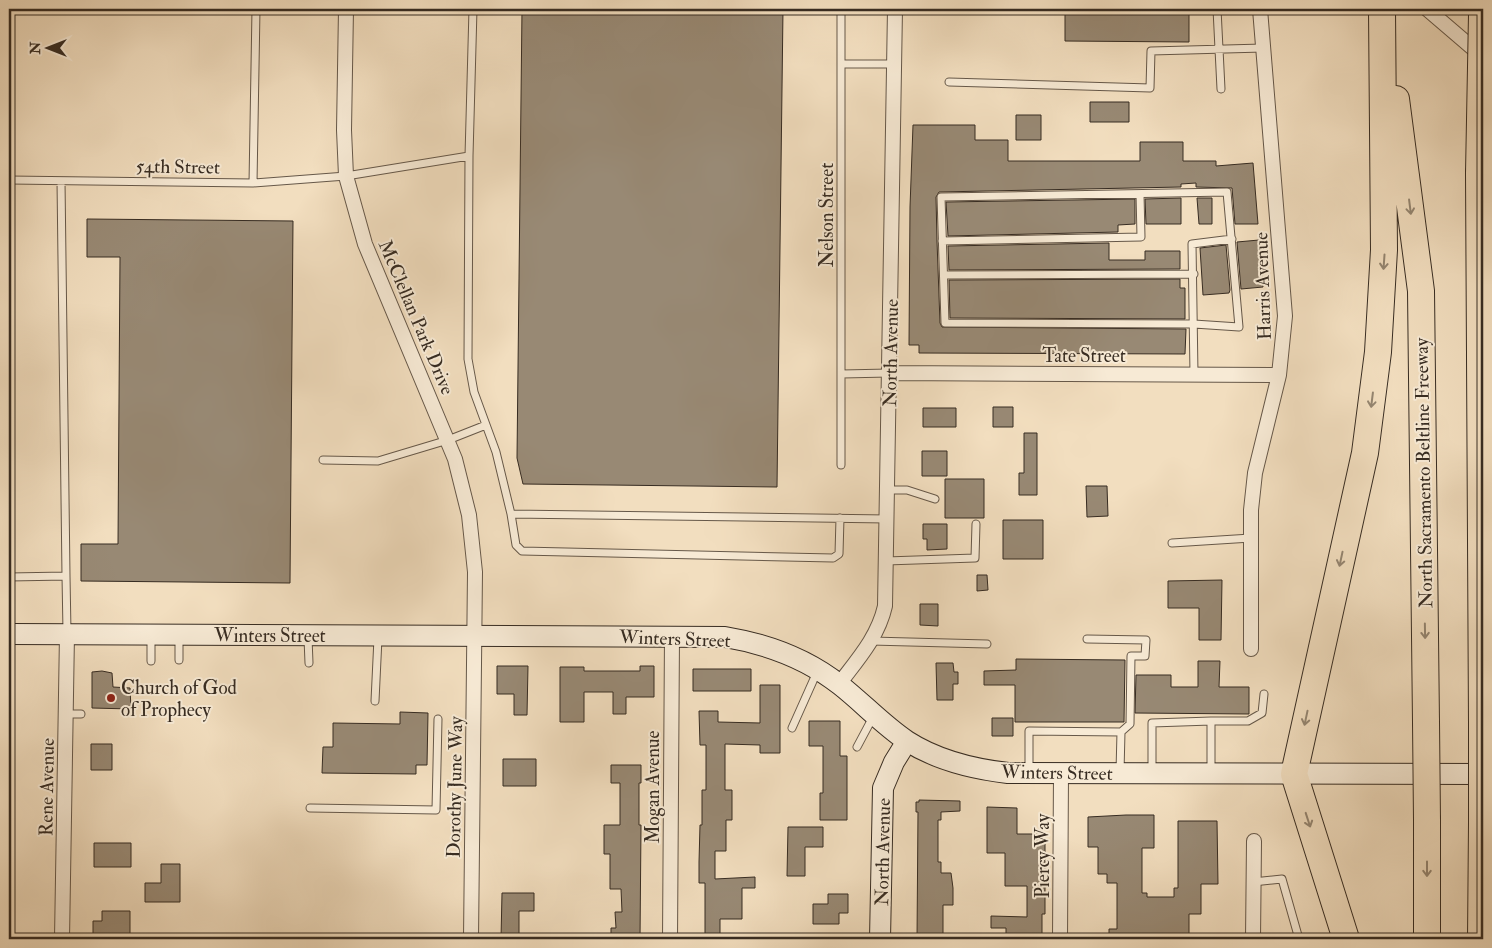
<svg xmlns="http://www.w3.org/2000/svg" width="1492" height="948" font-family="'IM FELL Double Pica',serif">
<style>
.building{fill:#988974;stroke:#372c22}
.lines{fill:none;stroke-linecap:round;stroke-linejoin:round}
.lane-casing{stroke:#665849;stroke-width:9}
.street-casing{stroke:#665849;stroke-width:16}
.secondary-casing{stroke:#372c22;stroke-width:22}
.highway-casing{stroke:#372c22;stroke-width:28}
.lane{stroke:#f7ead5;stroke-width:7}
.street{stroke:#f7ead5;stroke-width:14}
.secondary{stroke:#f7ead5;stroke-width:20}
.highway{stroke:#f2debf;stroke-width:26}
.highway-bridge-casing{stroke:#372c22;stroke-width:28;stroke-linecap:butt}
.highway-bridge{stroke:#f2debf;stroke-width:26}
.oneway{stroke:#948570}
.poi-dot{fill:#8f2418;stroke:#f7ead5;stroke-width:2}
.labels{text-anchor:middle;stroke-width:4;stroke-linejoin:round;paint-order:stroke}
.street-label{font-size:19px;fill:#372c22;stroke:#f7ead5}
.poi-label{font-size:19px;fill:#372c22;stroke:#f7ead5;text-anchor:start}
</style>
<rect width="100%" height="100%" fill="#f2debf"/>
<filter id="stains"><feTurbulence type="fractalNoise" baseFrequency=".004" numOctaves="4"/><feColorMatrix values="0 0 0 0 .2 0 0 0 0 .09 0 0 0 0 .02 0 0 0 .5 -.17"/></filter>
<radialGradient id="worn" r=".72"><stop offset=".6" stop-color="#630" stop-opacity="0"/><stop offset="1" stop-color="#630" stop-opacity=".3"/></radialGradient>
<!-- building -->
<path class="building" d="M522 9H783L777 487 523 484 517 458Z
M1065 9H1189V42L1065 41Z
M1090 102H1129V122H1090Z
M1016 115H1041V140H1016Z
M913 125H975V140H1008V161H1140V142H1183V161H1216V166L1253 163 1258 224H1235L1232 188 1196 187V183L1181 184V187L939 192 936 197 937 241 940 323 942 327 1186 329 1185 354 919 353V345H909L910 207Z
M1181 198V224H1146L1145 199Z
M1197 198H1212V224H1199Z
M1135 199V224L1118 225V232L948 236 946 202Z
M87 219 293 221 290 583 81 581V544H118L120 257H87Z
M1259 240 1263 287 1241 289 1237 242Z
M1109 243V260H1145V251H1180V269L949 270 948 246Z
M1226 245 1230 290 1229 293 1203 295 1200 248Z
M1180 279V288H1185V319L950 318 949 280Z
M993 407H1013V427H993Z
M923 408H956V427H923Z
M1024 433H1037V495H1019V473H1024Z
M922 451H947V476H922Z
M945 479H984V518H945Z
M1086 486H1107L1108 516 1087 517Z
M1003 520H1043V559H1003Z
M923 524H947V549L927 550V539H923Z
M977 575H987L988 590 977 591Z
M1222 580 1221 640H1199V608H1168V581Z
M920 604H938V626L920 625Z
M1016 659 1125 660 1124 722H1015V685H984V671L1016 670Z
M1198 661H1220L1219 687H1249V714L1135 713 1136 675H1171V687H1198Z
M936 663H953L954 672H958V684H953V700H937Z
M497 666H528L527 715H514V694H497Z
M640 666H654V697H626V714H613V692H584V722H560V667H584V671H640Z
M693 669H751V691H693Z
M102 671 112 673 113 687 130 688 131 709 92 708V672Z
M760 685H780V753H760V745L725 744V790H732V820H726V851H715V879L755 877V888H742V919H720V939H705V883H699V862L700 825H702V790H706V745H700L699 711H718V722L760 723Z
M400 712 428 713 427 765H416V774L322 773 323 747H333V723L400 724Z
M992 718H1013V736H992Z
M809 721H840V756H847V820H820V793H823V746H809Z
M91 744H112V770H91Z
M503 759H536V786H503Z
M611 765H641V783H639V825H641L640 939H611V928H616L615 912H622L621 889H610V854H604V825H620V783H611Z
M919 800 960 801V811L941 812V820H938V862H941V873H951L953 888V905H943V939H917L918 812H916V802H919Z
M987 807 1017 808V834H1045V914H1042V939H1006V928H991V916L1027 917V886H1005V853H987Z
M1126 815H1154V848H1142V893H1147V897H1174V888H1178V821H1217L1218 884H1201V914H1189V939H1109V929H1117V883H1107V874H1098V847H1088V817Z
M788 827H823V847H805V876H787Z
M94 843H131V867H94Z
M161 864H180V902H145V883H161Z
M502 893H534V911H519V939H501Z
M828 894H848V913H839V924H813V904H828Z
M102 911H130V939H93V921H102Z"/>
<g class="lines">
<defs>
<path id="lane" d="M841 9V465
M1217 9 1221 89
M841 64H894
M949 82 1150 88 1151 51 1263 48
M469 156 468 359 474 392 496 452 511 514 887 519
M9 180 253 183 346 176 469 156 473 9
M61 181 66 576
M253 183 256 9
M1227 192 1239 327 1194 324 945 323 941 197Z
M942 241 1141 237 1140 194
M944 275 1194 274
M842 374 889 373
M1194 374 1192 244 1232 239
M323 460 378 461 448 440 486 425
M887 490H907L935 499
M511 514 516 545 522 551 833 558 839 554 840 518
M1172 543 1251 538
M886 561 975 558 976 524
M9 577 66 576 67 632
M151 635V661
M179 636V660
M308 638 309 663
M1087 639 1146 640 1145 656H1131L1130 724 1121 732
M871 641 987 644
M375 701 378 638
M66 714H81
M792 728 817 672
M857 747 873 717
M1029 771V731L1121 732 1120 772
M1211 771V721H1248L1262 713 1264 694
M1152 772V723L1211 721
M310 808 436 810 438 719
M1253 882 1282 879 1299 939"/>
<path id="street" d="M346 9 344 130 346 176 365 244 455 459 469 515 475 572 471 939
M1427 9 1483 57
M889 373 1279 375
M1251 649V510L1255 473 1279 375 1285 316 1260 9
M839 684C858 659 878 637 885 606L895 9
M62 939 67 634
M670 939 672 636
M1060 939 1061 774
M1253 939 1254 841"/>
<path id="secondary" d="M9 634 725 637C767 644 806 658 840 685 863 703 883 725 907 741 938 761 973 769 1008 773L1483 774
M880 939 883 788 894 762 907 741"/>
<path id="highway" d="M1396 99 1421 291 1426 722
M1479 173 1482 724
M1427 820V939
M1346 939 1294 774 1365 453 1378 352 1384 250 1382 9
M1481 939 1482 823"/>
</defs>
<!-- lane casing -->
<use href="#lane" class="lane-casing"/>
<!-- street casing -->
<use href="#street" class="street-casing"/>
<!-- secondary casing -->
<use href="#secondary" class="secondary-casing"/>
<!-- highway casing -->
<use href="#highway" class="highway-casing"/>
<!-- lane -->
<use href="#lane" class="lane"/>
<!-- street -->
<use href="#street" class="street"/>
<!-- secondary -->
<use href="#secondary" class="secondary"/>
<!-- highway -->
<use href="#highway" class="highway"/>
<defs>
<path id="highway-bridge" d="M1479 173 1482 14
M1426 722 1427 820
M1482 724V823"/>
</defs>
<!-- highway-bridge casing -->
<use href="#highway-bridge" class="highway-bridge-casing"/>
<!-- highway-bridge -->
<use href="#highway-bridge" class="highway-bridge"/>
</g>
<!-- one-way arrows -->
<defs><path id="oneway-shaft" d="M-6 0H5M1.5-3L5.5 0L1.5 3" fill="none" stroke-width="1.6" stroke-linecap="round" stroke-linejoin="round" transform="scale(1.25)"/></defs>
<g class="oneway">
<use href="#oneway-shaft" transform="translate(1410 207) rotate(83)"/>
<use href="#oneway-shaft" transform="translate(1384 262) rotate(94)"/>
<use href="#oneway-shaft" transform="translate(1372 400) rotate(97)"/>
<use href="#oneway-shaft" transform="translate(1341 559) rotate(102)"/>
<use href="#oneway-shaft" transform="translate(1425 631) rotate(89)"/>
<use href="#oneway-shaft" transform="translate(1306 718) rotate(102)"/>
<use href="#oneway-shaft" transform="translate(1308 820) rotate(72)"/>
<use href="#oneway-shaft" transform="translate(1427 869) rotate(90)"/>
</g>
<!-- markers -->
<circle class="poi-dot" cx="111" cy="698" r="5"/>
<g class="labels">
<!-- street labels -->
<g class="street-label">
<text transform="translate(178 166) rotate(1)" y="7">54th Street</text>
<text transform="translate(826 215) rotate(-90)" y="7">Nelson Street</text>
<text transform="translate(1262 286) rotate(-92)" y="7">Harris Avenue</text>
<text transform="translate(417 317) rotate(67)" y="7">McClellan Park Drive</text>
<text transform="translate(890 353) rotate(-89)" y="7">North Avenue</text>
<text x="1084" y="362">Tate Street</text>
<text transform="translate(1423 473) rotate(-91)" y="7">North Sacramento Beltline Freeway</text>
<text x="270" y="642">Winters Street</text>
<text transform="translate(675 638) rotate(2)" y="7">Winters Street</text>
<text transform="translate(1057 772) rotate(1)" y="7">Winters Street</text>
<text transform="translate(46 787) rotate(-89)" y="7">Rene Avenue</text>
<text transform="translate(454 787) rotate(-89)" y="7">Dorothy June Way</text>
<text transform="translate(652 787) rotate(-90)" y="7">Mogan Avenue</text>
<text transform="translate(882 852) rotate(-89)" y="7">North Avenue</text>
<text transform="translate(1042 856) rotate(-90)" y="7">Piercy Way</text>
</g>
<!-- poi labels -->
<g class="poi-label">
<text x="121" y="694">Church of God<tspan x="121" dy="22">of Prophecy</tspan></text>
</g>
</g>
<!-- margin -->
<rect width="1492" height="948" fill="none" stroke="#f2debf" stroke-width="30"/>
<rect x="10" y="10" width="1472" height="928" fill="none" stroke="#372c22" stroke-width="2.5"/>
<rect x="15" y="15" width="1462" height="918" fill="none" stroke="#372c22"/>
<!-- north arrow -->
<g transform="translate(48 48) rotate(270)" stroke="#f7ead5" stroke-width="4" paint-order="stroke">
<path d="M0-4L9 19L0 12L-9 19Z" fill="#372c22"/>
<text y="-8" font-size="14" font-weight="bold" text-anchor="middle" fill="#372c22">N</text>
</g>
<rect width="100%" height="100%" filter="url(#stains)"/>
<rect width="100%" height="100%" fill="url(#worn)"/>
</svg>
